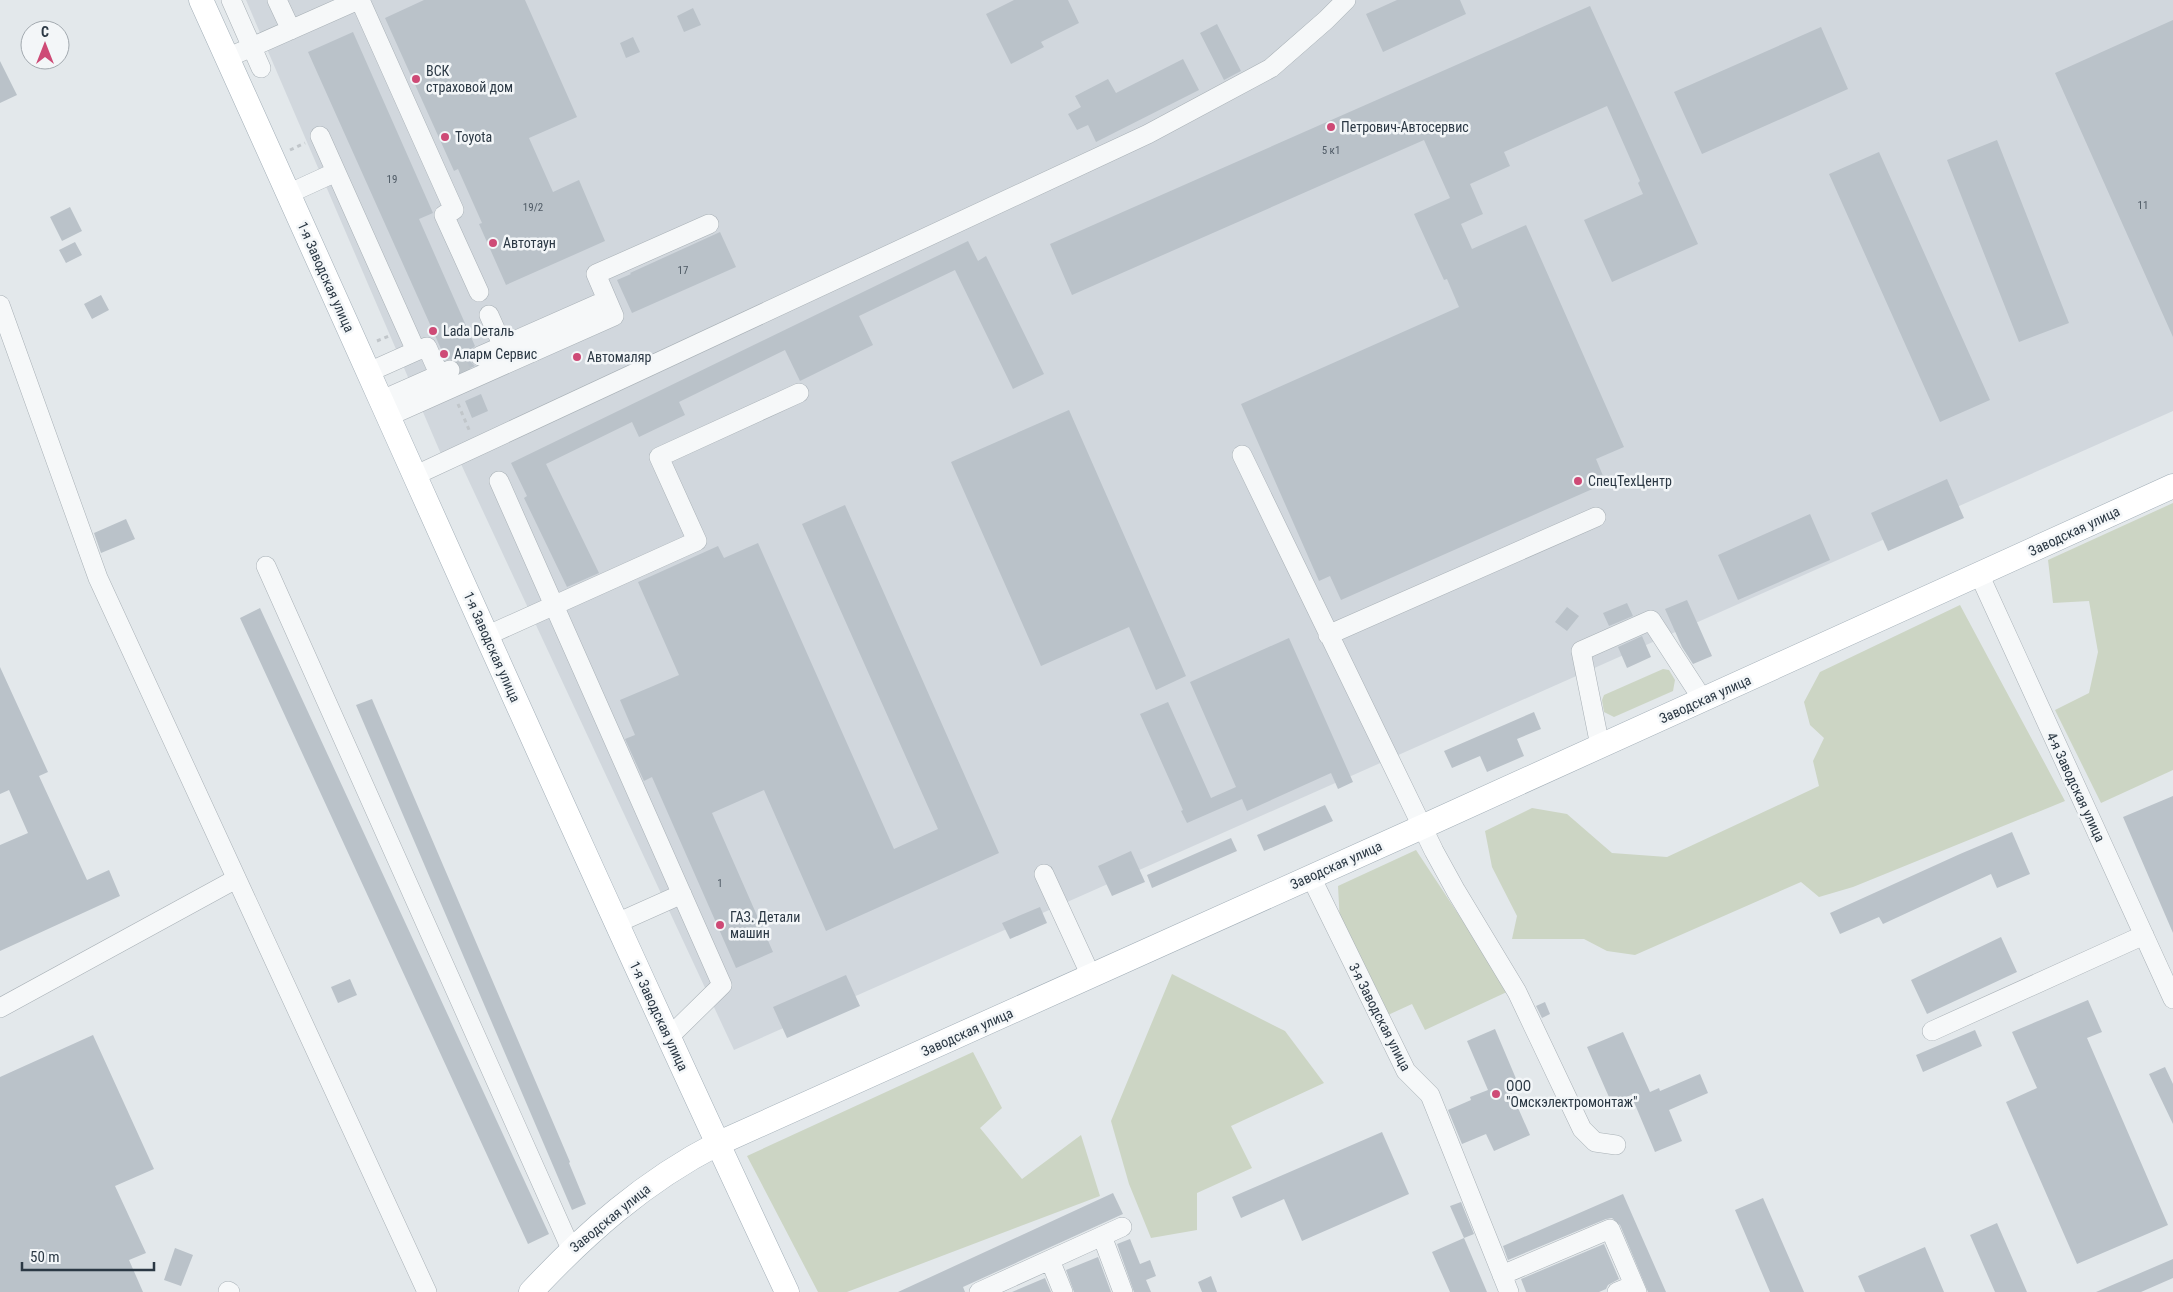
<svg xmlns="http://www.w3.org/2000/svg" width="2173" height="1292" font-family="'Roboto Condensed',sans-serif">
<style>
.built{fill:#d1d7dd}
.green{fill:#ccd5c4}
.building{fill:#bac2c9}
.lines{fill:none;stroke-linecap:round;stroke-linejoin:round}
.minor-tunnel{stroke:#bec5ca;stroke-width:19;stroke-dasharray:19 9;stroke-linecap:butt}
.minor-casing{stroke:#a8b0b6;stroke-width:20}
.major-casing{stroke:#a2aeb7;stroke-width:25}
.path{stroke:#c1c6ca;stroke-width:3;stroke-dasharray:4 4;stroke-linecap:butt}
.minor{stroke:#f6f8f9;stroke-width:19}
.major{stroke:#fff;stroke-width:24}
.poi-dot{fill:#ce4a76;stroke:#f3f6f8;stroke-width:2}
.labels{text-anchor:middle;stroke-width:5;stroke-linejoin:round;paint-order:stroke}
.number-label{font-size:11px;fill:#4f5a65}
.poi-label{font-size:14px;fill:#2b3844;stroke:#f3f6f8;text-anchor:start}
.street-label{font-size:14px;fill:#2b3844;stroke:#f3f6f8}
</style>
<rect width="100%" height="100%" fill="#e3e8eb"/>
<!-- built -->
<path class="built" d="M246 0H2173V411L734 1050 454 449 441 454Z"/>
<!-- green -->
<path class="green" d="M2173 503V770L2101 803 2055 710 2089 693 2098 652 2089 601 2053 603 2048 560Z
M1960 605 2065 801 1853 887 1819 897 1801 882 1635 955 1607 951 1584 939H1512L1517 916 1492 867 1485 831 1532 808 1567 814 1612 853 1667 857 1819 786 1813 761 1824 738 1810 725 1804 702 1820 672Z
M1663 669 1669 670 1675 680 1673 691 1614 717 1604 712 1602 700 1604 695Z
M1416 850 1509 991 1425 1030 1412 1004 1388 1015 1340 924 1338 886Z
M1172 974 1285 1031 1324 1083 1231 1126 1252 1168 1197 1193V1230L1151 1238 1129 1184 1111 1121Z
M973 1052 1002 1108 980 1128 1022 1179 1081 1135 1100 1196 847 1292H818L747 1156Z"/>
<!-- building -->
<path class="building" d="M424 0H525L577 117 529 138 553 192 579 180 605 241 506 285 479 224 482 223 458 169 454 171 385 18Z
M1014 0H1068L1079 23 1041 42 1044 47 1011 64 986 14Z
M1397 0H1460L1466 14 1383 52 1366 14Z
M1590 6 1698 244 1612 282 1584 220 1643 194 1638 183 1640 181 1607 106 1504 152 1510 166 1470 184 1483 214 1461 224 1472 249 1526 225 1624 447 1596 459 1606 483 1341 600 1330 576 1319 581 1241 404 1459 307 1447 279 1444 280 1414 214 1450 198 1424 140 1072 295 1050 244Z
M693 8 701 25 684 32 677 16Z
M2173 20V337L2055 73Z
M1217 24 1241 71 1224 80 1200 33Z
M1821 27 1848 89 1702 154 1674 92Z
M353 32 433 213 419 219 475 346 471 350 469 355 470 361 475 366 461 372 457 361 452 359 446 360 308 52Z
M633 37 640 52 626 58 620 43Z
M1183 59 1199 90 1096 142 1088 125 1077 130 1068 114 1081 107 1075 96 1108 79 1116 93Z
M0 61 17 95 0 103Z
M1997 140 2069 323 2019 342 1947 160Z
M1879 152 1990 400 1940 422 1829 174Z
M70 207 82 231 62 241 50 217Z
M720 232 736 267 632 313 617 280 631 274 630 273Z
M968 241 978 261 986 256 1044 374 1013 389 955 270 859 316 873 345 800 381 785 350 679 402 685 415 639 437 632 422 546 464 599 573 567 587 524 498 527 496 511 463Z
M75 242 82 255 66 263 59 250Z
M101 295 109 310 92 319 84 304Z
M481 394 488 411 472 418 465 401Z
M1069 410 1186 676 1156 690 1129 627 1041 666 951 462Z
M1947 479 1964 518 1888 551 1871 513Z
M845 505 999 853 826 931 764 790 712 813 773 952 736 968 652 777 644 781 625 739 635 735 620 700 679 675 638 582 718 546 724 558 758 543 894 849 938 829 802 524Z
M1810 514 1830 560 1738 600 1718 555Z
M126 519 135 539 101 553 94 533Z
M1687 600 1712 656 1693 664 1682 647 1665 609Z
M1627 603 1633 616 1609 626 1603 613Z
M1567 607 1579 616 1567 631 1555 622Z
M260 608 549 1234 528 1244 240 618Z
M1642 636 1651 657 1627 668 1618 647Z
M1289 638 1353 782 1338 789 1331 773 1247 811 1242 799 1187 823 1181 811 1183 810 1140 714 1168 702 1211 798 1236 787 1190 682Z
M0 667 48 772 39 776 87 880 109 870 120 896 0 951V845L28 833 9 790 0 794Z
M372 699 570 1162 569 1163 586 1204 572 1210 356 705Z
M1534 712 1541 729 1517 739 1524 756 1487 772 1480 756 1452 768 1444 751Z
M2173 796V933L2123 817Z
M1325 805 1333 821 1264 851 1257 835Z
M2012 832 2030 874 1997 888 1991 874 1883 924 1879 917 1840 934 1830 913 1960 854Z
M1231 838 1237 851 1152 888 1147 875Z
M1131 851 1145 882 1112 896 1098 866Z
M1040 907 1047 923 1010 939 1002 923Z
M2001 937 2017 972 1927 1014 1911 980Z
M846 975 860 1006 787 1038 773 1007Z
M350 979 357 995 338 1003 331 987Z
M2088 1000 2102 1032 2087 1038 2168 1225 2077 1264 2006 1102 2037 1088 2012 1032Z
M1545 1002 1550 1014 1542 1018 1536 1006Z
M1495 1029 1517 1081 1508 1085 1530 1135 1494 1151 1486 1134 1462 1144 1448 1110 1471 1100 1470 1097 1488 1090 1467 1041Z
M1975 1030 1982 1046 1923 1072 1916 1055Z
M1623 1032 1650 1092 1659 1088 1660 1091 1700 1074 1708 1093 1669 1110 1682 1141 1655 1152 1631 1095 1612 1104 1587 1047Z
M93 1035 154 1169 115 1186 146 1253 129 1260 143 1292H0V1077Z
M2165 1067 2173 1084V1124L2149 1074Z
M1382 1132 1409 1194 1302 1241 1284 1199 1241 1218 1232 1197Z
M1113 1193 1123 1214 963 1287 965 1292H898Z
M1623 1194 1666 1292H1648L1620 1225 1612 1218 1606 1219 1508 1260 1503 1246Z
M1763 1198 1804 1292H1770L1735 1210Z
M1461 1202 1474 1234 1464 1238 1450 1206Z
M1997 1223 2027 1292H1995L1970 1235Z
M1464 1238 1487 1292H1450L1432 1252Z
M1130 1239 1140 1264 1150 1260 1156 1276 1146 1280 1151 1292H1134L1117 1244Z
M1604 1244 1619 1279 1608 1285 1606 1289 1599 1292H1526L1521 1279Z
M1925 1247 1944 1292H1865L1858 1276Z
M175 1248 193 1255 181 1286 164 1280Z
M1098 1257 1111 1292H1074L1066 1270Z
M2173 1259V1278L2141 1292H2096Z
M1211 1276 1217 1292H1202L1198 1282Z
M1045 1278 1051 1292H1012Z"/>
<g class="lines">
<!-- minor-tunnel -->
<path class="minor-tunnel" d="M450 370 480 356"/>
<defs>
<path id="minor" d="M231 0 261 68
M277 0 291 30
M360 0 454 210 444 215 479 292
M227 58 358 0
M320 136 416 351 369 372
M288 194 336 172
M0 305 98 578 427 1292
M489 315 508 358
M416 351 427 347 444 385
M480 356 607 300
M382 400 450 370
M389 416 614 316 596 274 709 224
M1242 455 1434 851 1456 891 1517 992 1582 1129 1595 1142 1616 1145
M416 475 1148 134 1271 68 1326 20 1346 0
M499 481 722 985 669 1037
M266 566 571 1249
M1979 574 2173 999
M1328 635 1596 517
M486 636 697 541 659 457 799 393
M1600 746 1581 651 1651 620 1703 700
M1044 874 1091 976
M1311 877 1406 1071 1430 1095 1509 1292
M617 923 682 894
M0 1008 236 879
M1932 1031 2144 935
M1102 1236 1123 1292
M1050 1260 1063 1292
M1502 1275 1610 1229 1637 1292
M228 1291 230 1292
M979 1292 1122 1227
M1617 1292 1634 1285"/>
<path id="major" d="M201 0C396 431 586 864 787 1292
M531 1292C586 1233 645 1181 717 1144L1422 827 2173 486"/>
</defs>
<!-- minor casing -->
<use href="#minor" class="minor-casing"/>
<!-- major casing -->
<use href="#major" class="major-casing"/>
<!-- path -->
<path class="path" d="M290 150 305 143
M377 341 389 336
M458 404 470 432"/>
<!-- minor -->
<use href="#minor" class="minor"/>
<!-- major -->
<use href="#major" class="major"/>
</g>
<!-- markers -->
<g class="poi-dot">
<circle cx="416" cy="79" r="5"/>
<circle cx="1331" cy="127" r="5"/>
<circle cx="445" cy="137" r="5"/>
<circle cx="493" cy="243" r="5"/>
<circle cx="433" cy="331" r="5"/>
<circle cx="444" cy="354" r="5"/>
<circle cx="577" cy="357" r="5"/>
<circle cx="1578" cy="481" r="5"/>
<circle cx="720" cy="925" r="5"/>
<circle cx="1496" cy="1094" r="5"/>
</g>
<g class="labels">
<!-- number labels -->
<g class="number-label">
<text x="1331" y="154">5 к1</text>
<text x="392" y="183">19</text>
<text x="2143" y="209">11</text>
<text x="533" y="211">19/2</text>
<text x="683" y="274">17</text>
<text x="720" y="887">1</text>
</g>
<!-- poi labels -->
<g class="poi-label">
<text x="426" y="76">ВСК<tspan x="426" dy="16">страховой дом</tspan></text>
<text x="1341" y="132">Петрович-Автосервис</text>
<text x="455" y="142">Toyota</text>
<text x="503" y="248">Автотаун</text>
<text x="443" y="336">Lada Dеталь</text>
<text x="454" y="359">Аларм Сервис</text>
<text x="587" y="362">Автомаляр</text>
<text x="1588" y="486">СпецТехЦентр</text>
<text x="730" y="922">ГАЗ. Детали<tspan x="730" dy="16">машин</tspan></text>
<text x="1506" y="1091">ООО<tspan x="1506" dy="16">"Омскэлектромонтаж"</tspan></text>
</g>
<!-- street labels -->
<g class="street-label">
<text transform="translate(326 277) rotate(66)" y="5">1-я Заводская улица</text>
<text transform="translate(2074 531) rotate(-25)" y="5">Заводская улица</text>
<text transform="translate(492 647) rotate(66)" y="5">1-я Заводская улица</text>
<text transform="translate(1705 699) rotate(-24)" y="5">Заводская улица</text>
<text transform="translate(2076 787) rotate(65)" y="5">4-я Заводская улица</text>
<text transform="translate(1336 865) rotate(-24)" y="5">Заводская улица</text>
<text transform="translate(659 1016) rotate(65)" y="5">1-я Заводская улица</text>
<text transform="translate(1380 1017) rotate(63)" y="5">3-я Заводская улица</text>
<text transform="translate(967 1032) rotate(-24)" y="5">Заводская улица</text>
<text transform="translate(610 1218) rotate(-39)" y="5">Заводская улица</text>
</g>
</g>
<!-- north arrow -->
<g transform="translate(45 45)"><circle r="24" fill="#f3f6f8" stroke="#a3aab0"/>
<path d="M0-4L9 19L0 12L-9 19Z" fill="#ce4a76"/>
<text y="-8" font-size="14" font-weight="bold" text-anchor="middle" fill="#2b3844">С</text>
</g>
<!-- scale -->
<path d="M22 1262v8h132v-8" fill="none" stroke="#2b3844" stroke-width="2.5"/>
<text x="30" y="1262" font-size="15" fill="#2b3844" stroke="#f3f6f8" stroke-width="4" paint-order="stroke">50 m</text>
</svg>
